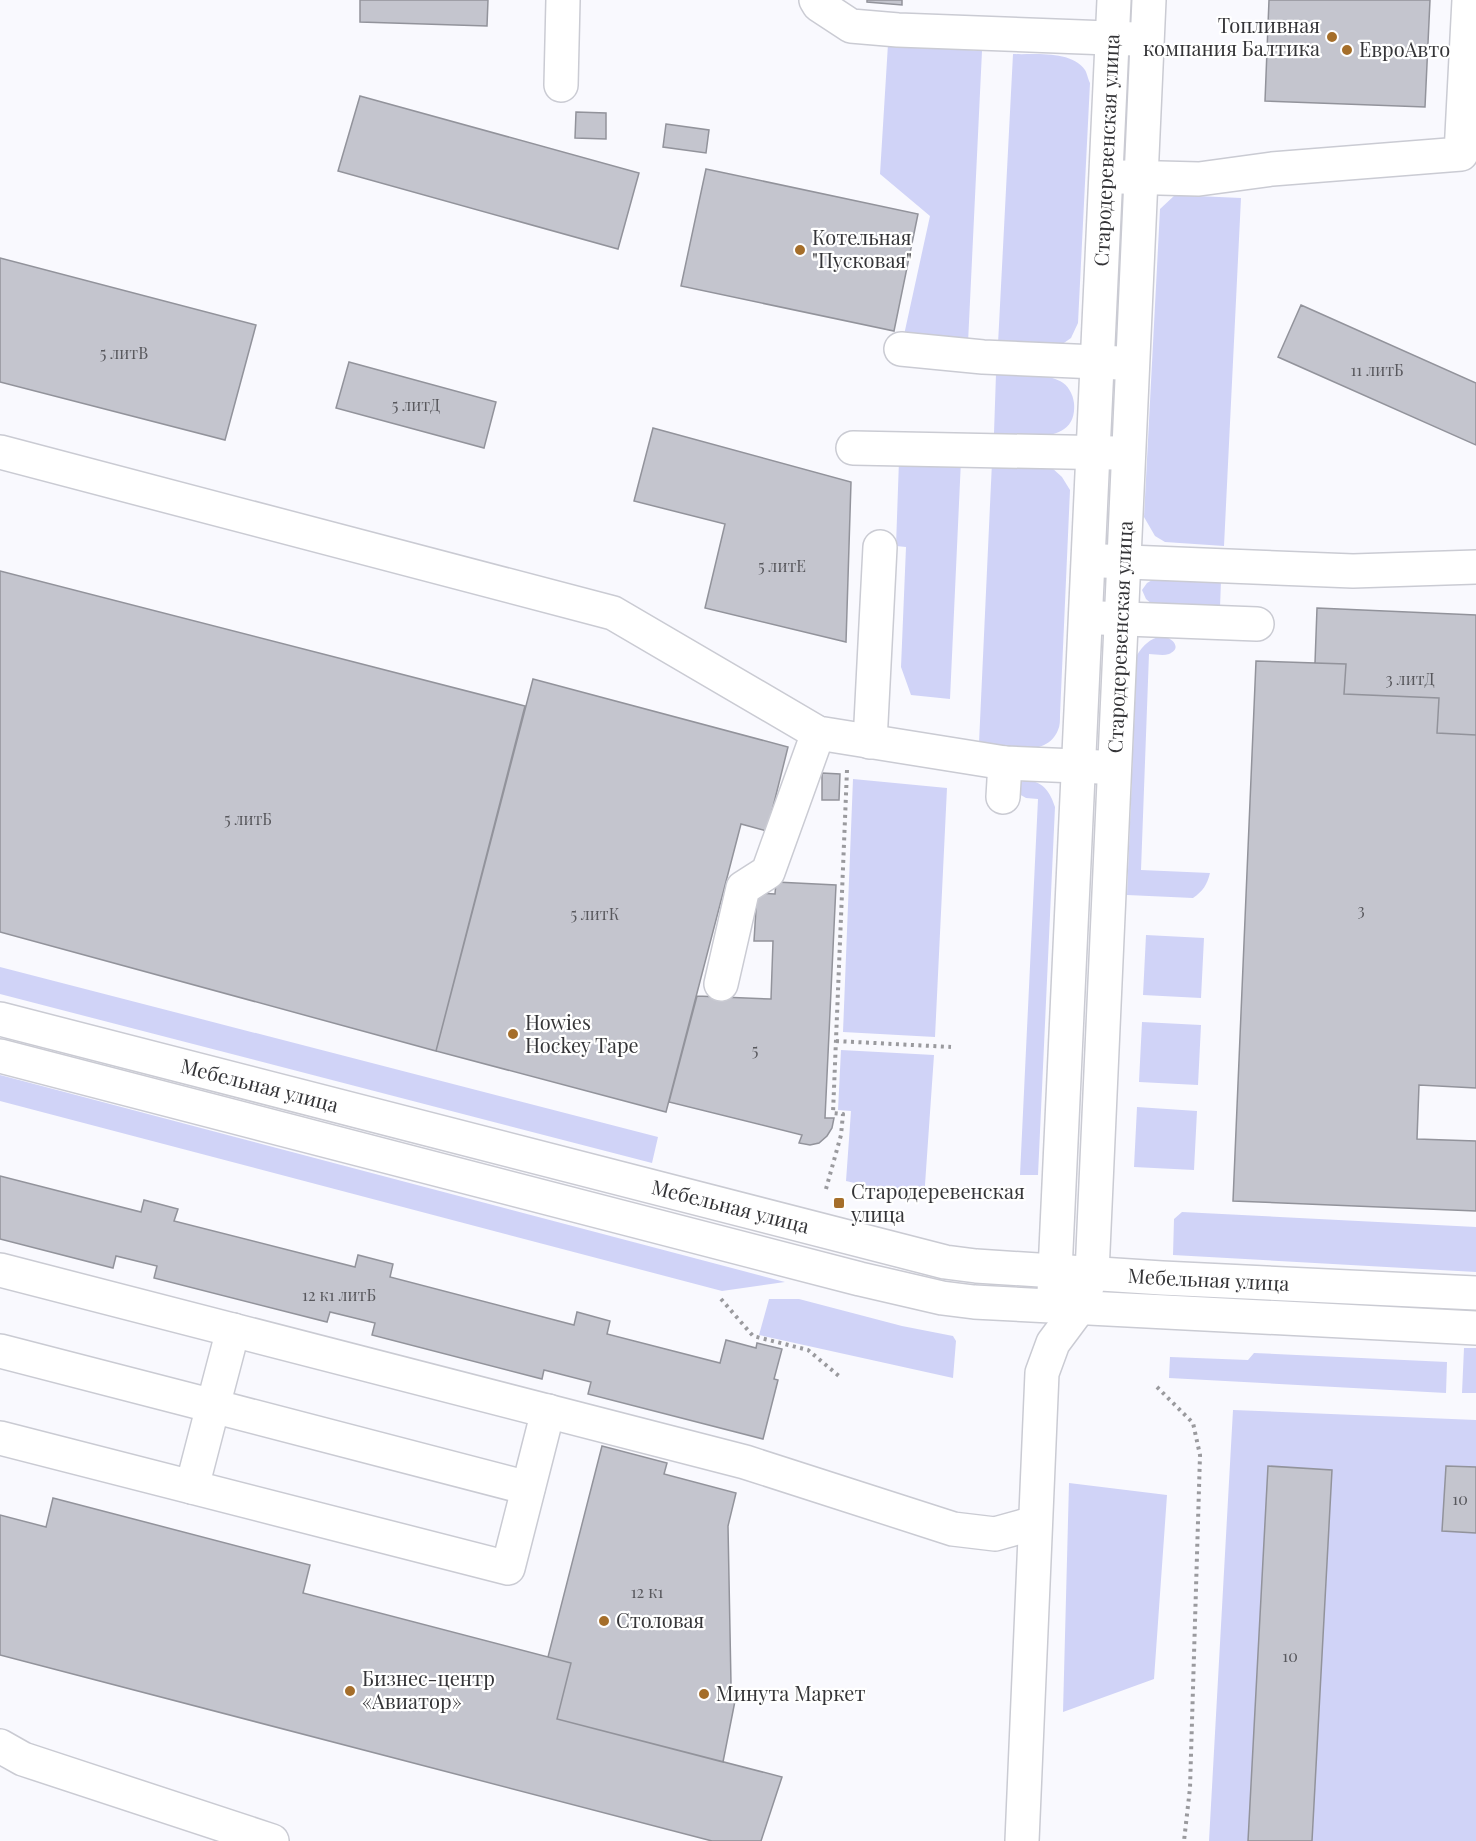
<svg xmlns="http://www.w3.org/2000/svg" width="1476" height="1841" font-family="'Playfair Display',serif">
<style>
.green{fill:#d0d3f7}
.building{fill:#c4c5ce;stroke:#92939b;stroke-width:1.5}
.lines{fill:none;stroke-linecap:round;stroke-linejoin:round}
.minor-casing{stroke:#cacbd3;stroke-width:36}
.path{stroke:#9a9a9e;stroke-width:4;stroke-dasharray:3 4.5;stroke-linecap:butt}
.minor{stroke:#fff;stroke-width:33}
.poi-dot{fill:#a56e2a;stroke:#fff;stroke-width:2}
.labels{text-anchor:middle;stroke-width:4.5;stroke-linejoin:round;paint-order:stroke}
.number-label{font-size:16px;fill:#58585d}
.poi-label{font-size:20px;fill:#343437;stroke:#fff;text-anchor:start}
.street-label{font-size:20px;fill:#343437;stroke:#fff}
</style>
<rect width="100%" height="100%" fill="#f9f9fe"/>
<!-- green -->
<path class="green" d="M888 44 982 51 968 343 904 335 930 216 880 174Z
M1013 54C1034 55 1071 50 1085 70 1087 73 1088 79 1090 83L1078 323 1071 338 1061 345 998 344Z
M1175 195 1241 198 1224 546 1165 542 1155 536 1144 517 1160 209Z
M996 374C1015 375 1042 372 1060 381 1068 385 1073 394 1074 403 1078 448 1020 435 994 433Z
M899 460H961L950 699 911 695 901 667 906 547 896 546Z
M992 462 1051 467 1062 477 1070 490 1060 715C1060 720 1060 726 1058 730 1046 760 1002 746 979 743Z
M1154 579 1221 580 1220 608 1153 605 1146 599 1142 590 1147 583Z
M1161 636C1172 637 1183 648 1169 654 1163 656 1155 654 1149 654L1141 870 1210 873C1207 885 1203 891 1193 898L1127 895 1137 655C1144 644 1149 640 1161 636Z
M853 779 947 788 935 1037 843 1032Z
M1027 780C1044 782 1050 792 1055 807L1038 1175H1020L1038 799 1026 798 1019 794 1018 788 1021 782Z
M1146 935 1204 938 1201 998 1143 995Z
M0 967 658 1137 652 1163 0 994Z
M1142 1022 1201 1025 1198 1085 1139 1082Z
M841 1050 934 1055 924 1199 846 1181 851 1111 838 1110Z
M0 1075 785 1282 722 1291 0 1101Z
M1137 1107 1197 1111 1194 1170 1134 1167Z
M1182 1212 1476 1227V1272L1173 1255 1174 1219Z
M769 1299H799L902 1326 953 1336 956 1341 953 1378 759 1335Z
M1464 1348H1476V1393H1462Z
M1254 1353 1447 1362 1446 1393 1169 1378 1170 1357 1248 1360Z
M1233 1410 1476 1420V1841H1209Z
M1069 1483 1167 1495 1154 1679 1063 1712Z"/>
<!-- building -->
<path class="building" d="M360 0H488L487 26 360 22Z
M867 0H902V5L867 2Z
M1269 0H1430L1425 107 1265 101Z
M360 96 639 173 618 249 338 171Z
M576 112 606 113V139L575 138Z
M666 124 709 130 706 153 663 147Z
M706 169 918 214 894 331 681 286Z
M0 258 256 325 225 440 0 382Z
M1301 305 1476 383V445L1278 357Z
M349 362 496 402 484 448 336 408Z
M653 428 851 482 846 642 705 608 725 524 634 501Z
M0 571 525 706 436 1051 0 932Z
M1317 608 1476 615V735L1437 733 1439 698 1344 694 1346 664 1315 663Z
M1256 661 1346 664 1344 694 1439 698 1437 733 1476 735V1088L1419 1085 1417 1139 1476 1141V1211L1233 1201Z
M533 679 788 747 767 831 741 824 666 1112 436 1051Z
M822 773 840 774 839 800H822Z
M776 882 836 885 825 1118H834L832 1128 827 1136 819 1143 810 1145 799 1143 802 1135 669 1102 697 996 771 999 773 941H754L757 893 775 894Z
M0 1176 141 1212 144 1200 178 1209 174 1221 355 1267 358 1255 393 1264 390 1277 574 1325 577 1312 610 1321 607 1334 720 1363 726 1340 756 1348 757 1343 782 1349 774 1379 778 1380 763 1439 588 1394 591 1382 544 1370 542 1379 372 1335 375 1323 330 1312 327 1322 154 1278 157 1266 116 1256 113 1268 0 1239Z
M602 1446 667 1463 664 1474 736 1493 728 1526 731 1684 735 1701 723 1762 557 1719 571 1663 548 1657Z
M1268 1466 1332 1470 1312 1841H1248Z
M1446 1466 1476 1467V1533L1442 1531Z
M53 1498 310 1565 303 1593 571 1663 557 1719 782 1777 761 1841H712L0 1655V1515L46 1527Z"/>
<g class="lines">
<defs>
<g id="minor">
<path d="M816 0 819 5 851 26 898 30 1135 39"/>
<path d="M561 85 563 0"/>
<path d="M1121 177 1199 179 1272 169 1461 154 1469 0"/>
<path d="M901 349 983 357 1120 363"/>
<path d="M853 448 1116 453"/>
<path d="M0 452 613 613 818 733 1005 763 1100 767"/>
<path d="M1103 561 1353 571 1476 567"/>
<path d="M1100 618 1257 624"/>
<path d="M870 742 880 547"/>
<path d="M1003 797 1005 763"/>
<path d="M721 984 743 888 768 872 818 733"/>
<path id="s1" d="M0 1019 945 1262 976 1266 1162 1278 1476 1293"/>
<path d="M0 1056 860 1279 942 1298 974 1302 1476 1328"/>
<path d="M0 1270 745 1462 953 1529 995 1534 1035 1523"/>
<path id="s2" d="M1054 1293 1114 0"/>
<path d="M0 1351 213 1406 233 1330"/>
<path d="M0 1438 508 1568 548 1411"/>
<path d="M192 1487 213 1406 528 1488"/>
<path d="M0 1746 23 1759 272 1841"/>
<path id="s3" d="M1022 1841 1042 1373 1053 1343 1079 1308 1092 1273 1149 0"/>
</g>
</defs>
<!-- minor casing -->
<use href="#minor" class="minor-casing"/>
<!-- path -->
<path class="path" d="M836 1041 951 1047
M826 1189 841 1135 843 1114 833 1113 847 770
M721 1299 753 1336 808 1350 839 1376
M1157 1387 1193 1423 1200 1455 1190 1788 1184 1841"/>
<!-- minor -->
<use href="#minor" class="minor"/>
</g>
<!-- markers -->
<g class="poi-dot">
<circle cx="1332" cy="37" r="6"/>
<circle cx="1347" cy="50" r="6"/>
<circle cx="800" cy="250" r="6"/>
<circle cx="513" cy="1034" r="6"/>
<rect x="833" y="1197" width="12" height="12" rx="3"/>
<circle cx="604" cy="1621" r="6"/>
<circle cx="350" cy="1691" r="6"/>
<circle cx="704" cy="1694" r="6"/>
</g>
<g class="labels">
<!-- number labels -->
<g class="number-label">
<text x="124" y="359">5 литВ</text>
<text x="1377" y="376">11 литБ</text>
<text x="416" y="411">5 литД</text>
<text x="782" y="572">5 литЕ</text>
<text x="1410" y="685">3 литД</text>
<text x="248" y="825">5 литБ</text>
<text x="1361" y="916">3</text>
<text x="595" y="920">5 литК</text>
<text x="755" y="1056">5</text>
<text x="339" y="1301">12 к1 литБ</text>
<text x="1460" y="1505">10</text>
<text x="647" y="1598">12 к1</text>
<text x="1290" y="1662">10</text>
</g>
<!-- poi labels -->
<g class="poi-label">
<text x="1320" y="33" text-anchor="end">Топливная<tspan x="1320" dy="23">компания Балтика</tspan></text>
<text x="1359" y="57">ЕвроАвто</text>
<text x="812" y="245">Котельная<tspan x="812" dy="23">"Пусковая"</tspan></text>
<text x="525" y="1030">Howies<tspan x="525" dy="23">Hockey Tape</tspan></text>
<text x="851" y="1199">Стародеревенская<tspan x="851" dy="23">улица</tspan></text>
<text x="616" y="1628">Столовая</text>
<text x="362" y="1686">Бизнес-центр<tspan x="362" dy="23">«Авиатор»</tspan></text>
<text x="716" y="1701">Минута Маркет</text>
</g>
<!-- street labels -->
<g class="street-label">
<text dy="7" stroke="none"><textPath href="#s2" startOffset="1144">Стародеревенская улица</textPath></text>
<text dy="7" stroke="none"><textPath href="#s3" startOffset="1218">Стародеревенская улица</textPath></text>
<text dy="7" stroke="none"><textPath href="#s1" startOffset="268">Мебельная улица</textPath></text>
<text dy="7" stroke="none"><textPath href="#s1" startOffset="754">Мебельная улица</textPath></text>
<text dy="7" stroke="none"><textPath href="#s1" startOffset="1240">Мебельная улица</textPath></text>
</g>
</g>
</svg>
